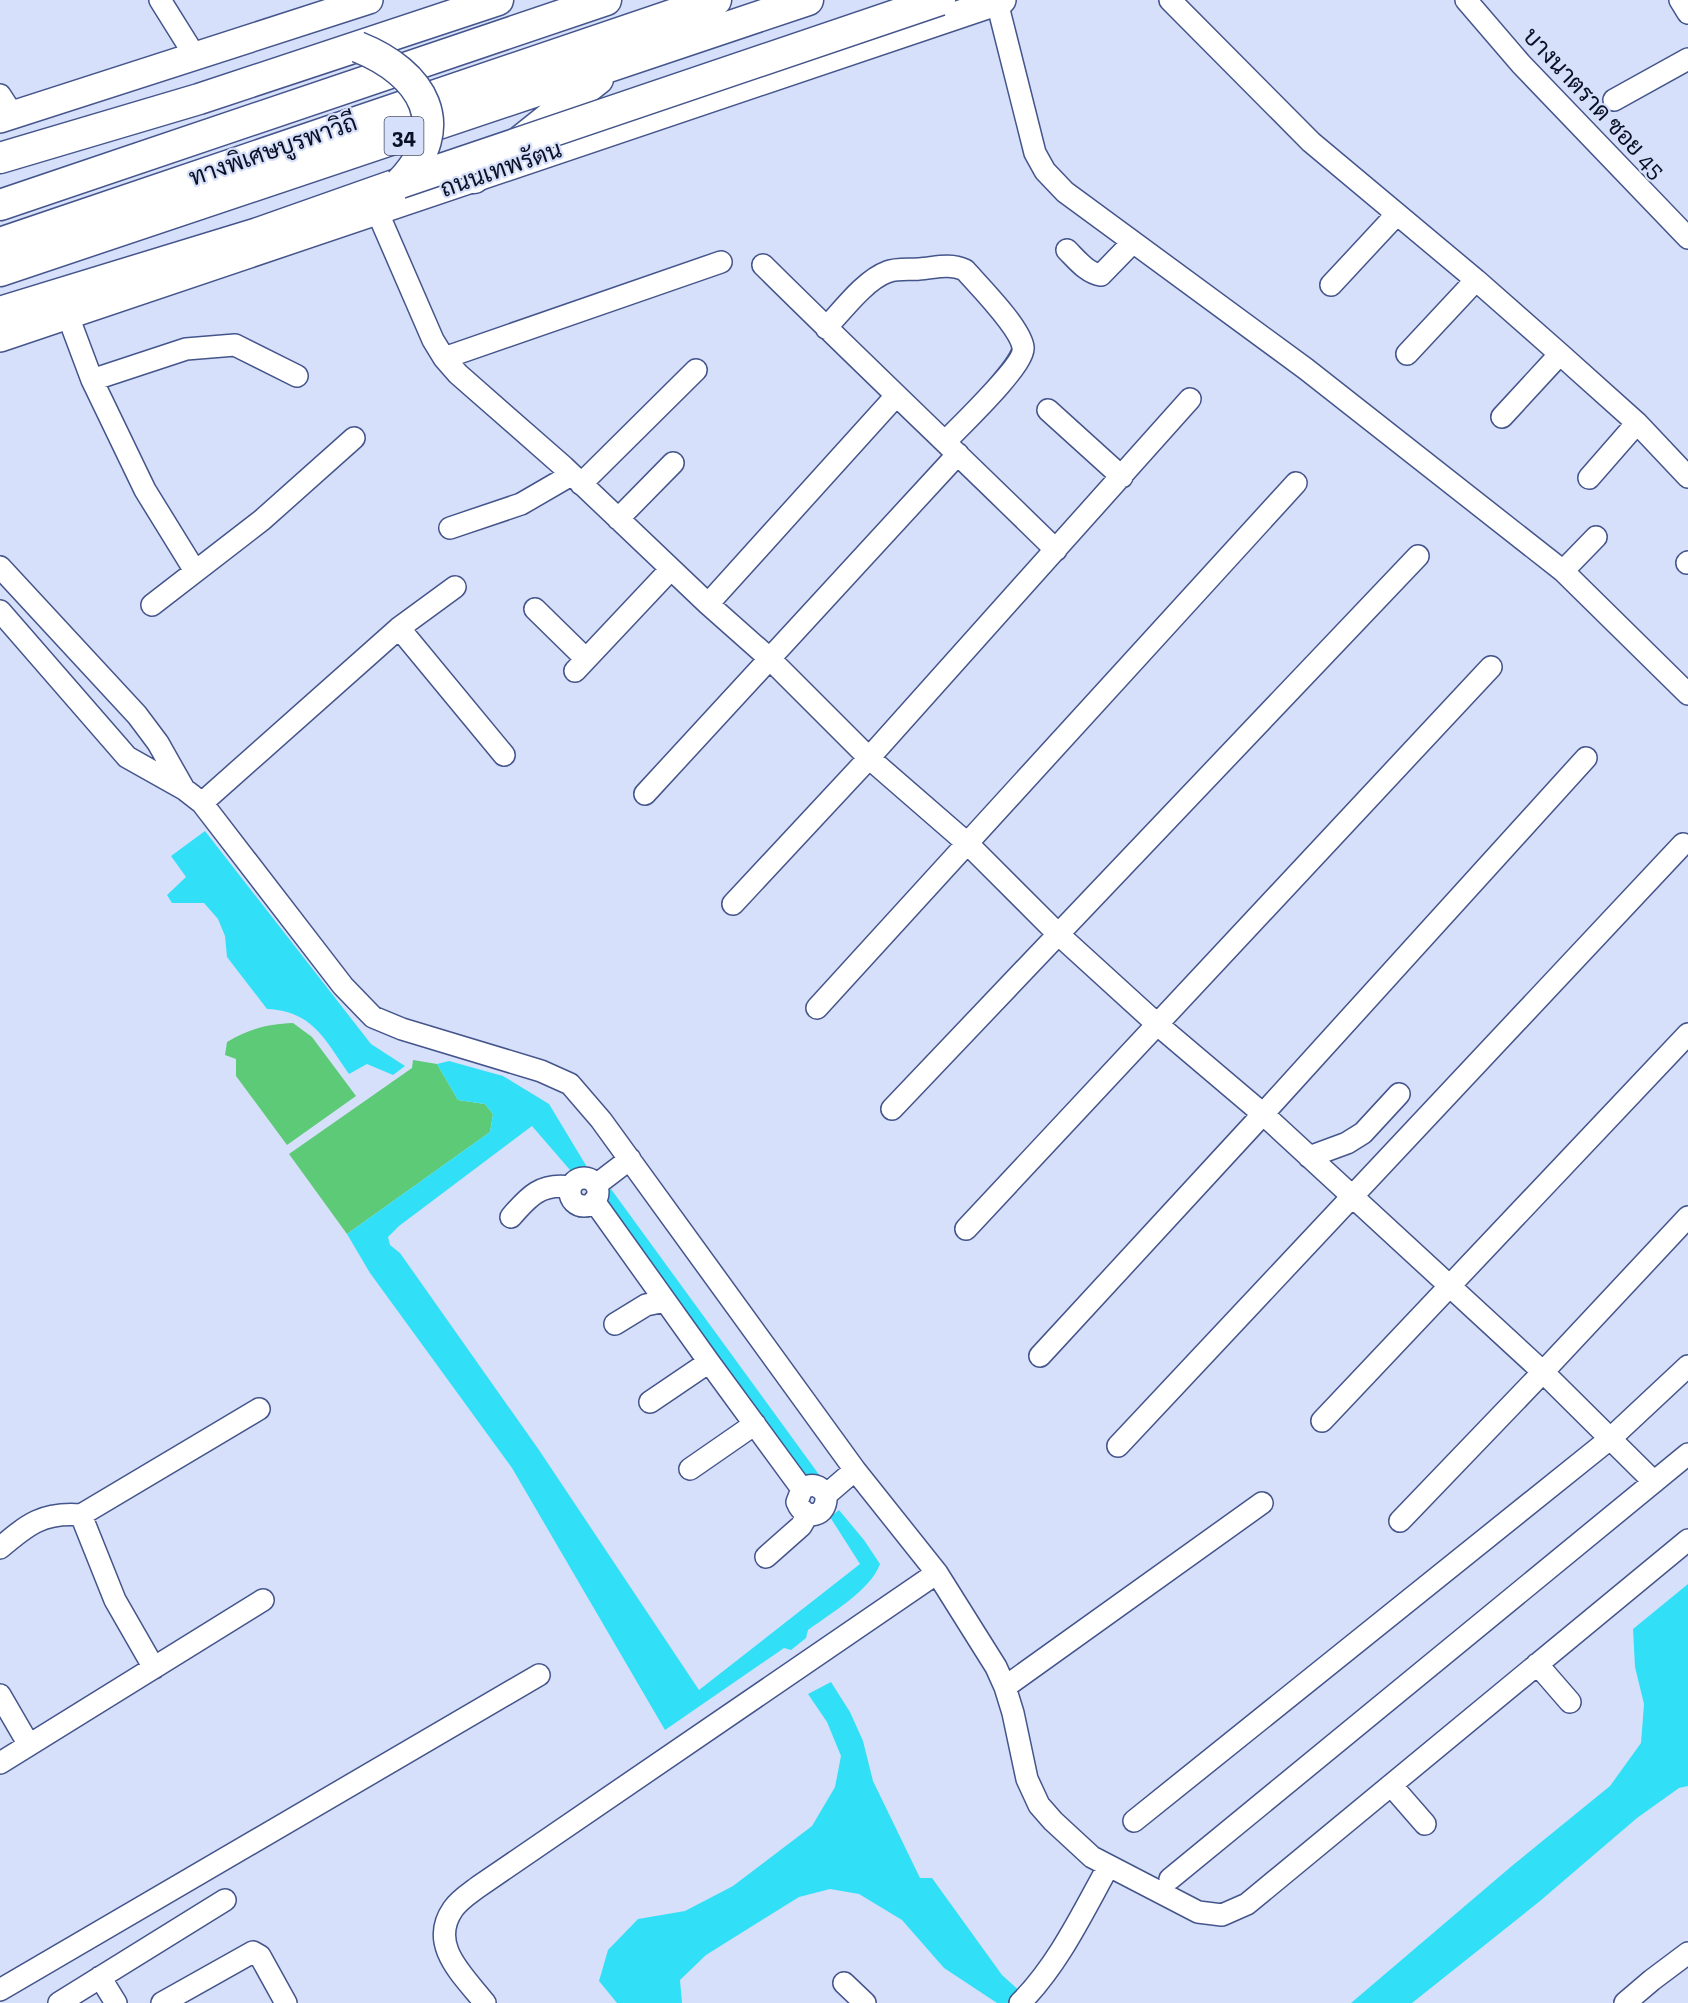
<svg xmlns="http://www.w3.org/2000/svg" width="1688" height="2003" font-family="'Zilla Slab',Sarabun,serif">
<style>
.green{fill:#5cca76}
.water{fill:#31e0f7}
.lines{fill:none;stroke-linecap:round;stroke-linejoin:round}
.minor-casing{stroke:#44558b;stroke-width:24}
.major-casing{stroke:#44558b;stroke-width:30}
.highway-casing{stroke:#44558b;stroke-width:33}
.minor{stroke:#fff;stroke-width:21}
.major{stroke:#fff;stroke-width:27}
.highway{stroke:#fff;stroke-width:30}
.highway-bridge-casing{stroke:#44558b;stroke-width:33;stroke-linecap:butt}
.highway-bridge{stroke:#fff;stroke-width:30}
.labels{text-anchor:middle;stroke-width:4.5;stroke-linejoin:round;paint-order:stroke}
.shield{fill:#d7e0fa;stroke:#484f66;stroke-width:1.5}
.shield-label{font-size:22px;font-weight:bold;fill:#0a1126}
.street-label{font-size:24px;fill:#0a1126;stroke:#d7e0fa}
</style>
<rect width="100%" height="100%" fill="#d7e0fa"/>
<!-- green -->
<path class="green" d="M293 1023 312 1037 356 1096 287 1145 236 1076V1059L225 1055 227 1042C249 1029 267 1024 293 1023Z
M413 1060 437 1064 458 1100 485 1104 493 1114 490 1132 347 1234 289 1154 412 1068Z"/>
<!-- water -->
<path class="water" d="M205 831 371 1044 405 1066 393 1075 367 1064 349 1074C325 1040 313 1011 267 1009L227 957 225 936 218 919 204 903H172L167 895 186 877 171 856Z
M449 1061 503 1076 549 1104 590 1172 570 1170 532 1126 399 1226 388 1237 390 1245 400 1253 539 1450 699 1690 860 1564 830 1517 839 1510 864 1540 880 1564C870 1591 831 1613 808 1630L806 1638 791 1650 784 1648 665 1730 512 1468 370 1273 347 1234 490 1132 493 1114 485 1104 458 1100 437 1064Z
M611 1189 820 1476 818 1482 809 1484 600 1199Z
M1688 1584V1786L1679 1788 1637 1818 1540 1901 1412 2003H1351L1513 1865 1610 1786 1641 1743 1644 1704 1635 1667 1633 1629Z
M831 1682 850 1712 863 1741 873 1781 920 1878H932L1002 1975 1033 2003H997L944 1968 902 1920 859 1894 830 1889 799 1897 706 1955 680 1980 682 2003H617L599 1981 608 1950 638 1919 685 1911 733 1886 812 1826 835 1787 841 1756 827 1722 808 1694Z"/>
<g class="lines">
<defs>
<path id="minor" d="M160 0 195 56
M1170 0 1311 142 1476 280 1560 354 1637 423 1688 477
M1466 0 1521 64 1688 238
M1680 0 1688 13
M997 2 1035 153 1045 171 1065 192 1306 369 1563 571 1688 694
M0 95 13 115
M1614 100 1688 59
M377 211 433 340 444 358 458 374 564 467 708 604 770 659 869 758 968 844 1057 933 1158 1025 1263 1114 1543 1372 1654 1482
M1067 250C1077 260 1087 273 1101 275L1133 242
M763 265C860 361 959 455 1056 550
M1331 285 1397 214
M68 316 92 380 145 490 195 571
M826 328C842 311 865 280 887 272 897 268 909 270 919 269 935 268 949 263 965 270 979 286 1020 327 1023 347 1026 364 959 427 945 442
M1407 354 1476 280
M444 358 721 262
M92 380 186 349 235 345 297 376
M1048 410 1122 477
M1502 417 1560 354
M1589 478 1637 423
M581 484 696 370
M618 519 673 463
M450 528 521 504 571 475
M1687 563 1688 562
M0 567 137 715 158 743 184 789
M1563 571 1596 537
M708 604 895 397
M152 605 262 520 354 438
M535 609 586 659
M0 611 127 757 184 789 202 803 343 986 373 1017 402 1029 541 1071 570 1084 601 1120 855 1470 937 1573 996 1667 1005 1687 1013 1713 1027 1779 1039 1805 1053 1821 1092 1857 1198 1912 1222 1915 1247 1904 1688 1540
M399 628 504 755
M575 671 671 569
M645 794 958 454
M202 803 399 628 455 587
M733 904 869 758 1190 399
M817 1008 1296 483
M892 1109 1418 556
M1309 1157 1347 1143 1363 1133 1399 1094
M570 1192a14 14 0 1 1 28 0a14 14 0 1 1-28 0Z
M596 1185 630 1159
M594 1201 709 1362 802 1489
M511 1217C529 1196 541 1183 570 1187
M966 1229 1491 667
M615 1324 646 1305 665 1301
M1040 1356 1263 1114 1586 758
M650 1402 709 1362
M1322 1421 1688 1034
M1118 1446 1683 844
M690 1469 755 1424
M826 1495C820 1485 812 1483 802 1489L797 1502C805 1522 828 1517 826 1495L855 1470
M81 1515 115 1600 154 1668
M1400 1521 1543 1372 1688 1217
M0 1548C28 1524 43 1512 81 1515L259 1409
M766 1557 801 1526 808 1514
M1537 1664 1570 1702
M1005 1687 1262 1503
M0 1695 29 1745
M0 1763 263 1600
M1391 1785 1425 1824
M1134 1821 1611 1438 1688 1366
M1170 1879 1688 1454
M100 1977 116 2003
M844 1983 865 2003
M0 1990 539 1675
M59 2003 225 1900
M162 2003 253 1952 260 1956 286 2003
M485 2003C463 1975 428 1945 453 1909 459 1900 470 1893 478 1887L937 1573
M1020 2003C1058 1965 1082 1914 1108 1867
M1625 2003 1652 1980 1688 1953"/>
<path id="major" d="M0 119 369 0
M0 338 1002 0"/>
<path id="highway" d="M0 158 199 99 498 0
M474 178 598 79
M0 205 606 0
M0 243 716 0
M0 271 808 0
M0 312 258 233 400 183"/>
</defs>
<!-- minor casing -->
<use href="#minor" class="minor-casing"/>
<!-- major casing -->
<use href="#major" class="major-casing"/>
<!-- highway casing -->
<use href="#highway" class="highway-casing"/>
<!-- minor -->
<use href="#minor" class="minor"/>
<!-- major -->
<use href="#major" class="major"/>
<!-- highway -->
<use href="#highway" class="highway"/>
<defs>
<path id="highway-bridge" d="M358 47C423 73 455 126 400 183
M400 183 940 0"/>
</defs>
<!-- highway-bridge casing -->
<use href="#highway-bridge" class="highway-bridge-casing"/>
<!-- highway-bridge -->
<use href="#highway-bridge" class="highway-bridge"/>
</g>
<g class="labels">
<!-- shield labels -->
<rect class="shield" x="384.5" y="117" width="39" height="38" rx="4.5"/>
<g class="shield-label">
<text x="404" y="144">34</text>
</g>
<!-- street labels -->
<g class="street-label">
<text transform="translate(1594 103) rotate(47)" y="8">บางนาตราด ซอย 45</text>
<text transform="translate(273 150) rotate(-19)" y="8">ทางพิเศษบูรพาวิถี</text>
<text transform="translate(501 169) rotate(-19)" y="8">ถนนเทพรัตน</text>
</g>
</g>
</svg>
